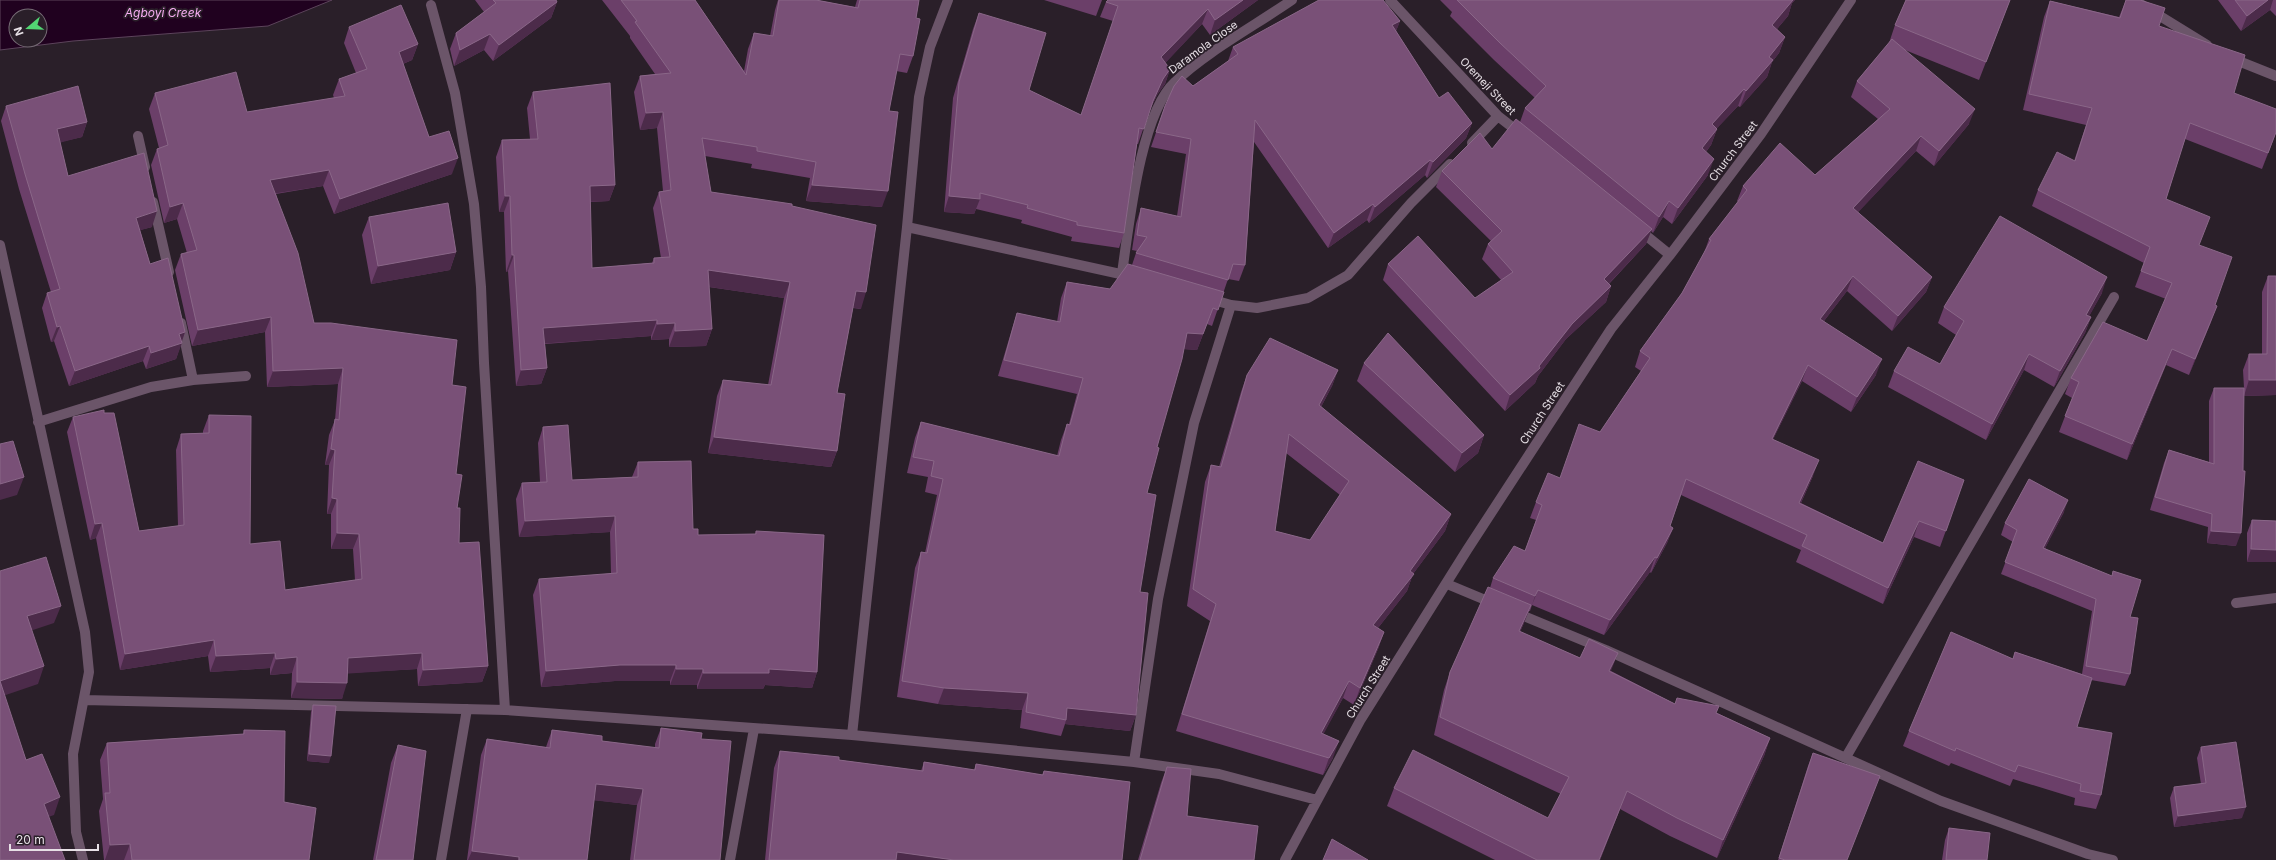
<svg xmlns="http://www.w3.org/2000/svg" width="2276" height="860" font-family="Inter,sans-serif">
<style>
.water{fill:#20011f;stroke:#5c445b;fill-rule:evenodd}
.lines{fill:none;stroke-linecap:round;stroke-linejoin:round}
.street{stroke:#6b5569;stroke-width:10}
.wall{fill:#6b3f69;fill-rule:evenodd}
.shaded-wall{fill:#4c2b4a}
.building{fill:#795077;stroke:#8a6788;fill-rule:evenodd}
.labels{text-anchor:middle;stroke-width:3.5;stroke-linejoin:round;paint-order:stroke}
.street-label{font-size:11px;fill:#e7e0e6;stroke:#2a1f29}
.water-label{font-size:12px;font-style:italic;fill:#f5acf1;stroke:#2a1f29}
</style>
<rect width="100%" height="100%" fill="#2a1f29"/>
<!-- water -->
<path class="water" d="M0 0H332L268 26 73 41 0 50ZM16 16H40V40H16Z"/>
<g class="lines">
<!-- street -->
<path class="street" d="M1390 0 1498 116 1521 134
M2134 0 2207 45
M431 5 455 93 474 204 481 287 484 363 505 710
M2231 58 2276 76
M138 136 145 167
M1472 143 1498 116
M153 202 169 272
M907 227 1134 277
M1638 229 1670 255
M0 245 85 632 89 672 73 754 76 832 83 860
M1122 273C1129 226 1140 114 1175 82 1206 52 1256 25 1292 0
M1207 298 1231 305 1257 308 1308 298 1348 275 1411 203 1450 164
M181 323 193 380
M38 422 151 387 193 380 246 376
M1447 584 1495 604
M2236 603 2276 598
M1514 612 1606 650 1941 801 2088 854 2113 860
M84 700 505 710 852 735 1134 762 1219 774 1317 800
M852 735 907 227 919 97 930 47 948 0
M1846 757 2114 297
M1134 762 1158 599 1194 423 1231 305
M441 860 467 709
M730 860 754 729
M1285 860 1361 719 1467 550 1611 329 1670 255 1761 134 1851 0"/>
</g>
<!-- wall -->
<path class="wall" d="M475 0H556L557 2 551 18 493 61 484 50 454 66 450 49 456 33 484 12Z
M602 0H695L744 71 748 49 754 33 770 36 775 10 778 0H816L855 7 857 0H919L916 18 913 56 907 73 896 71 889 111 882 207 806 201 810 178 751 168 752 164 705 156 711 192 792 206 861 309 853 308 837 393V451L831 467 708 453 717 396 723 380 768 385 784 298 709 287 712 329 706 346 669 347V339L651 340V336L545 344 547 368 541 384 516 386 508 271 506 272 504 212H499L496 157 502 140 530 139 527 108 533 92 615 185 609 201 590 202 592 268 652 263 654 258H661L653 208 659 192 663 191 657 128 640 130 634 92 640 76 655 74 630 38V36Z
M1044 0H1102L1096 16Z
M1108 0H1258L1210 35 1202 24 1165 63 1170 69 1165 84 1157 95 1149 112 1138 144H1137L1124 233 1119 248 1071 241 1072 237 1021 223 1022 220 976 209 974 214 944 212 953 98 973 29 979 13 1029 90 1081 115 1113 21 1100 17 1106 2Z
M1440 0H1795L1792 3 1788 16 1777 29 1785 37 1779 53 1772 62 1767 77 1740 107 1738 106 1717 128V129L1711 145 1706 152 1708 175 1672 224 1663 217 1653 233 1651 231 1646 244 1609 284 1611 286 1606 302 1566 339 1538 376 1535 383 1505 411 1383 280 1388 264 1475 298 1501 280 1482 259 1488 244 1491 241 1436 187 1442 171 1492 149 1520 122 1525 108 1535 98 1494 60 1450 16 1452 12Z
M1906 0H2010L1979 80 1905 50 1969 124 1934 166 1916 151 1858 212 1932 277 1926 292 1892 331 1847 291 1824 321 1876 375 1851 412 1802 381 1773 439 1813 476 1801 503 1883 543 1964 480 1940 547 1914 537 1883 604 1796 562 1801 550 1681 495 1670 526 1673 528 1667 543 1651 573 1650 572 1604 635 1532 605 1530 611H1529L1520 632 1611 671 1675 704 1717 713 1770 738 1764 756 1717 858 1670 836 1620 809 1600 860H1495L1387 806 1394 788 1548 818 1561 794 1434 735 1444 690 1450 672 1490 588 1493 578 1525 551 1536 520 1530 518 1536 502 1560 478 1600 432 1641 371 1635 367 1640 351 1682 293 1704 253 1709 239 1738 202 1737 201 1743 186 1815 175 1878 119 1851 97 1857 81 1889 43 1895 25Z
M2126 0 2159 26 2234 93 2276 133 2262 169 2185 139 2166 199 2199 245 2215 305 2211 322 2189 375 2166 365 2127 460 2059 432 2072 398 2065 394 2071 378 2147 341 2166 299 2135 287 2144 263 2032 206 2038 190 2074 161 2086 125 2023 110 2044 17 2050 1 2119 17Z
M2218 0H2276V16L2270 10 2241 31Z
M1400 21 1396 31 1439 98 1472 123 1466 138 1427 178 1425 175 1369 223 1367 220 1328 248 1254 142 1245 265 1239 281 1228 279 1212 326 1207 324 1197 350 1184 349 1157 447 1147 493 1140 592 1136 715 1130 731 1065 724 1061 736 1020 728 1022 710 938 704 897 697 915 568 921 552 925 553 937 495 925 492 928 477 907 473 915 438 921 422 1057 456 1061 440 1067 424H1069L1077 394 998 376 1012 329 1017 313 1057 322 1061 298 1067 282 1110 289 1132 265 1136 253 1137 251 1132 250 1136 224 1141 208 1177 216 1186 154 1151 147 1165 106 1228 61 1233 47Z
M349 27 418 44 412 60 403 64 429 137 452 174 334 214 323 186 276 194 314 323 452 385 459 543 488 666 482 682 418 686 417 669 347 673 342 699 291 698 292 673 270 675V668L210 672 208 656 120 670 96 538 90 540 67 432 73 417 104 413 139 531 178 526 176 450 181 434 203 433V431L209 415 250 544 285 590 355 580 353 549H331V514H327L329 465H325L329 435 335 420 338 384 267 387 265 332 192 346 175 270 181 254 187 253 177 219 164 223 151 165 157 149 159 148 149 109 155 93 247 112 334 98 333 95 339 79 356 73 344 43Z
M6 106 87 122 82 137 60 142 68 176 152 227 140 230 150 264 185 332 176 359 146 369 143 361 69 386 54 341 51 342 42 308 47 293 51 292 19 189 1 121Z
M369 217 456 252 450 270 371 284 362 235Z
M2268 276H2276V395L2244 396 2236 546 2207 543 2208 527 2150 510 2164 463 2169 450 2209 462V401L2214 388H2244L2243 370 2249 354H2262V292Z
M2102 293 2089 316 2091 317 2085 333 2054 387 2024 370 1986 440 1888 387 1894 371 1940 364 1956 335 1938 323 1944 307Z
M1364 363 1484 435 1478 453 1455 472 1357 381Z
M1338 370 1332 386 1321 407 1451 514 1445 531 1413 574 1407 591 1378 628 1384 632 1378 649 1354 705 1343 698 1323 734 1333 758 1323 775 1176 731 1210 621 1187 606 1205 482 1211 465 1219 467 1241 392 1247 375ZM1286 453 1340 495 1310 540 1275 531Z
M543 427 572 480 632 477 638 462 698 535 755 534 756 531 817 672 812 688 765 685 763 689H697V685H670V681H615L541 687 533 595 539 579 611 574 610 532 519 537 516 499 522 483 540 482 538 443Z
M2064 512 2045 548 2130 617V674L2125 686 2091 680 2077 727 2101 795 2096 809 2074 805 2075 798 2013 779 2010 786 1951 763 1949 766 1903 746 1909 731 2013 659 2015 652 2082 674 2092 611 2001 574 2013 542 2001 535 2005 523Z
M2252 520 2276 521 2247 562V533Z
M313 705 329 763 307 761 311 712Z
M661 728 701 739 720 860H630L637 805 594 800 587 860H467L481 755 487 739 546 747 552 730 602 741 655 748V744Z
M244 730 284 802 309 860H104L99 811 103 799 100 760 107 743 243 734Z
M398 745 413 860H373L391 763Z
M2201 747 2242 818 2174 827 2170 798 2174 787 2201 784 2197 758Z
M780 751 839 760 921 771 924 762 974 770 976 764 1042 775 1044 771 1122 860H765L774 768Z
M1813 753 1847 860H1778L1808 766Z
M1167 767 1187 816 1254 860H1138L1161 783Z
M1949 828 1987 860H1942L1945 840Z"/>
<!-- shaded-wall -->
<path class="shaded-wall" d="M1243 0H1258L1210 35 1215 20Z
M1789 0H1795L1792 3 1788 16 1766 42 1772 25Z
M2268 0H2273L2270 10 2241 31 2247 16Z
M557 2 551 18 493 61 499 45Z
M1208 9 1202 24 1156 73 1161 57Z
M1400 21 1394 36 1392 25Z
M490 34 484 50 454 66 460 50Z
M1785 37 1779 53 1772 62 1767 77 1740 107 1746 91 1769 57Z
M418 44 412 60 393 68 399 52Z
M1170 69 1165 84 1157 95 1147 116 1153 101 1163 79Z
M1744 89 1738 106 1706 140 1712 124Z
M1975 109 1969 124 1934 166 1939 151Z
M663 112 657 128 640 130 646 113Z
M87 122 82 137 51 145 57 129Z
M1472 123 1466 138 1427 178 1433 162Z
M1717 129 1711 145 1696 165 1702 148Z
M2276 132V133L2262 169 2268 153Z
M1921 136 1916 151 1848 223 1853 208Z
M458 158 452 174 334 214 340 199Z
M1714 159 1708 175 1672 224 1678 208Z
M1430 160 1425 175 1369 223 1375 207Z
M329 170 323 186 265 195 270 180Z
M615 185 609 201 584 202 590 186Z
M812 185 888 191 882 207 806 201Z
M505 196H510L504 212H499Z
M949 196 980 199 974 214 944 212Z
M1669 201 1663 217 1653 233 1659 217Z
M183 203 177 219 164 223 170 207Z
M1373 204 1367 220 1328 248 1334 233Z
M157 211 152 227 130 233 136 218Z
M1652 229 1646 244 1599 294 1604 279Z
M456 252 450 270 371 284 378 266Z
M512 255H514L508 271 506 272Z
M708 270 790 282 784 298 703 286Z
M1853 276 1847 291 1814 334 1820 319Z
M1932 277 1926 292 1892 331 1898 316Z
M2107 277 2102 293 2081 331 2086 315Z
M1611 286 1606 302 1566 339 1538 376 1535 383 1505 411 1510 395 1539 366 1572 324Z
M856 291 866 292 861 309 850 307Z
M2217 306 2211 322 2189 375 2195 359Z
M1213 308 1197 350 1181 349 1187 333Z
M271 317 265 332 192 346 198 330Z
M2091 317 2085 333 2054 387 2060 371Z
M657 320 651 336 537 344 543 328Z
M675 323 669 339 651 340 657 324Z
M60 326 54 341 51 342 57 327Z
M712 329 706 346 669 347 675 331Z
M185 332 181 344 182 343 176 359 146 369 151 353 179 334Z
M149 346 143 361 69 386 75 371Z
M2172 349 2166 365 2127 460 2132 444Z
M2029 354 2024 370 1986 440 1992 424Z
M1882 359 1876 375 1851 412 1857 397Z
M1808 365 1802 381 1766 454 1772 439Z
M343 368 338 384 267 387 273 371Z
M547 368 541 384 516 386 521 370Z
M1338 370 1332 386 1313 422 1319 405Z
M2249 380H2276V395L2244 396Z
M1484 435 1478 453 1455 472 1462 453Z
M714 437 837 451 831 467 708 453Z
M331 449 335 450 329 465H325Z
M1819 460 1813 476 1794 518 1799 503Z
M24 477 17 495 0 500V484Z
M332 498 337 499 331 514H327Z
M2068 500 2064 512 2039 560 2043 548Z
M1451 514 1445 531 1413 574 1407 591 1367 642 1373 625 1410 571Z
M615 516 610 532 519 537 525 521Z
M1919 521 1914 537 1883 604 1888 588Z
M102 523 96 538 90 540 95 524Z
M1673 528 1667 543 1651 573 1657 558Z
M2211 531 2241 533 2236 546 2207 543Z
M337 533 359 534 353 549H331Z
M2251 549 2276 550V562H2247Z
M1655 557 1650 572 1604 635 1610 620Z
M1538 590 1532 605 1530 611 1535 596Z
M1531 605 1524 623 1512 649 1519 631Z
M61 606 54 623 21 634 27 616Z
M1384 632 1378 649 1354 705 1360 688Z
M214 640 208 656 120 670 125 654Z
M275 653 270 668 210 672 216 656Z
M422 653 417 669 342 674 348 658Z
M1618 653 1611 671 1603 689 1609 671Z
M297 657 292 673 270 675 276 659Z
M620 665H676L670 681H615L541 687 546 671Z
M44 666 38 684 0 697V681Z
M488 666 482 682 418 686 423 670Z
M676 669H703L697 685H670Z
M769 669 817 672 812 688 765 685 763 689H697L703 673Z
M1349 681 1343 698 1315 750 1321 733Z
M297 682 347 683 342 699 291 698Z
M944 688 1028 693 1022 710 938 704Z
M1067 708 1136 715 1130 731 1065 724 1066 720Z
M1770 738 1764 756 1717 858 1723 840Z
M1339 741 1333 758 1323 775 1329 758Z
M309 754 331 756 329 763 307 761Z
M596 784 643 789 637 805 591 800Z
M1627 791 1620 809 1600 860H1599Z
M60 797 54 815 37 821 44 804Z
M2246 807 2242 818 2174 827 2178 816Z
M130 844 124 860H105L110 845Z
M472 851 519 857 518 860H468Z
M897 852 954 860H894Z"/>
<!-- building -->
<path class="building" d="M493 0H556L557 2 499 45 490 34 460 50 456 33 496 3Z
M621 0H695L746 75 754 33 773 36 779 0H816L858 8 860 0H919L916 18 920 19 913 56 900 54 889 111 898 112 888 191 812 185 816 162 757 151V147L702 138 711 192 792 204V206L876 225 866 292 856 291 837 393 845 394 837 451 714 437 723 380 771 385 790 282 708 270 712 329 675 331V323L657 324V320L543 328 547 368 521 370 514 255H512L510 196H505L502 140 538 139 533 92 610 83 615 185 590 186 592 268 654 263V258L670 257 659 192 671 190 663 112 646 113 640 76 671 73 635 22 637 21Z
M1108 0H1243L1215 20 1208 9 1161 57 1170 69 1163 79 1153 101 1144 129 1139 128 1124 233 1077 225V222L1027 208 1028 205 980 193V199L949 196 959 82 979 13 1046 33 1029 90 1081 115 1118 6 1106 2Z
M1319 0H1383L1400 21 1392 25 1439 98 1448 92 1472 123 1433 162 1430 160 1375 207 1373 204 1334 233 1255 120 1245 265 1233 264 1228 280 1136 253 1147 237 1137 235 1141 208 1181 217 1191 139 1156 132 1165 106 1174 86 1182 76 1193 86 1238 54 1233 47Z
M1457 0H1793L1772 25 1785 37 1769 57 1773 60 1746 91 1744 89 1712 124 1717 129 1702 148 1714 159 1678 208 1669 201 1659 217 1525 108 1546 86 1500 43Z
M1906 0H2010L1986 62 1895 25Z
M2126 0H2140L2165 8 2159 26 2245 55 2234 93 2276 109V132L2268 153 2190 123 2166 199 2210 217 2199 245 2232 257 2215 305 2217 306 2195 359 2172 349 2132 444 2065 416 2079 382 2071 378 2103 322 2147 341 2172 283 2141 271 2150 247 2038 190 2057 152 2075 161 2092 108 2029 94 2050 1 2120 18Z
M2235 0H2268L2247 16Z
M401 5 418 44 399 52 429 137 449 131 458 158 340 199 329 170 270 180 298 253 314 323H331L457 340 452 385 466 387 456 474 462 475 457 508H460L459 543 479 542 488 666 423 670 422 653 348 658 347 683 297 682V657L276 659 275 653 216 656 214 640 125 654 102 523 95 524 73 417 104 410V413H114L139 531 184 525 181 434 209 433V415L251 416 250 544 280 541 285 590 362 579 359 534 337 533V499L332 498 335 450 331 449 335 419 339 420 343 368 273 371 271 317 198 330 181 254 197 250 183 203 170 207 157 149 168 145 155 93 236 72 247 112 345 96 339 79 367 69 349 27Z
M1892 39 1975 109 1939 151 1921 136 1853 208 1932 277 1898 316 1853 276 1820 319 1882 359 1857 397 1808 365 1772 439 1819 460 1799 503 1883 543 1918 461 1964 480 1946 531 1919 521 1888 588 1802 546 1807 535 1686 479 1670 526 1673 528 1657 558 1655 557 1610 620 1538 590 1535 596 1493 578 1514 546 1525 551 1542 505 1536 502 1548 473 1560 478 1579 424 1600 432 1650 358 1640 351 1682 293 1711 240 1709 239 1747 190 1743 186 1780 143 1815 175 1890 109 1857 81Z
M78 86 87 122 57 129 68 176 144 153 157 211 136 218 150 264 168 258 185 332 179 334 182 343 151 353 149 346 75 371 60 326 57 327 47 293 60 289 25 174 6 106Z
M1516 119 1652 229 1604 279 1611 286 1572 324 1539 366 1540 368 1510 395 1388 264 1418 236 1475 298 1513 272 1488 244 1502 231 1442 171 1480 133 1492 149Z
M448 203 456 252 378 266 369 217Z
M2000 216 2107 277 2086 315 2091 317 2060 371 2029 354 1992 424 1894 371 1908 347 1940 364 1964 321 1944 307Z
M1128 264 1224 292 1218 310 1213 308 1203 334 1187 333 1182 359 1157 447 1159 448 1147 493 1156 495 1140 592 1148 593 1136 715 1067 708 1066 720 1026 712 1028 693 944 688 902 681 921 552 927 553 943 479 931 476 934 461 913 457 921 422 1059 456 1067 424 1070 425 1083 378 1004 360 1017 313 1060 322 1067 282 1110 289Z
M2268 276H2276V380H2249V354H2267Z
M1388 333 1484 435 1462 453 1364 363Z
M1270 338 1338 370 1319 405 1451 514 1410 571 1414 574 1373 625 1384 632 1360 688 1349 681 1321 733 1339 741 1329 758 1182 714 1216 604 1193 589 1211 465 1221 467 1247 375ZM1289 434 1349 481 1310 540 1275 531Z
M2214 388H2244L2243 471H2245L2241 533 2211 531 2212 514 2155 497 2169 450 2214 464Z
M568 425 572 480 638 477V462L691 461 693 529H698V535L756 534V531L824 535 817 672 769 669V673H703V669H676V665H620L546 671 539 579 617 573 615 516 525 521 522 483 547 482 543 427Z
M13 441 24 477 0 484V444Z
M2029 479 2068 500 2043 548 2112 576 2113 571 2141 580 2130 617 2138 618 2130 674 2086 666 2096 599 2005 562 2017 530 2005 523Z
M2252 520 2276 521V550L2251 549Z
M46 557 61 606 27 616 44 666 0 681 26 760 42 754 60 797 44 804 65 860H0V571Z
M1488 587 1531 605 1519 631 1580 658 1589 639 1618 653 1609 671 1675 704 1677 698 1719 706 1716 713 1770 738 1723 840 1677 818 1627 791 1599 860H1537L1394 788 1413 750 1548 818 1569 777 1440 717 1450 672Z
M1951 632 2013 659 2015 652 2092 678 2077 727 2112 733 2101 795 2080 791 2081 784 2018 765 2015 772 1956 748 1955 751 1909 731Z
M313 705 336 706 331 756 309 754Z
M661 728 702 733 701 739 731 741 720 860H634L643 789 596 784 587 860H519V857L472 851 487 739 550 748 552 730 602 736V741L659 748Z
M244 730 285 731 284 802 316 808 309 860H132L130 844 110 845 105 793H110L107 743 244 734Z
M2236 742 2246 807 2178 816 2174 787 2206 783 2201 747Z
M398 745 426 751 413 860H376Z
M780 751 839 757V760L923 771 924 762 975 770 976 764 1043 775 1044 771 1130 782 1122 860H954L897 852 896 860H769Z
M1813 753 1880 776 1847 860H1785L1779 858Z
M1167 767 1191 769 1187 816 1258 826 1254 860H1140Z
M1949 828 1990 833 1987 860H1946Z
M1332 839 1368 860H1323Z"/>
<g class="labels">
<!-- street labels -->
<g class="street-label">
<text transform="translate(1203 47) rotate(-36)" y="4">Daramola Close</text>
<text transform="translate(1488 86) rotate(46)" y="4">Oremeji Street</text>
<text transform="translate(1733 151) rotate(-53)" y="4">Church Street</text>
<text transform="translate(1542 413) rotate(-57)" y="4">Church Street</text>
<text transform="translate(1368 687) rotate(-58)" y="4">Church Street</text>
</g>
<!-- water labels -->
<g class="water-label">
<text x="163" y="17">Agboyi Creek</text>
</g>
</g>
<!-- north arrow -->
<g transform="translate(28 28) rotate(251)"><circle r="19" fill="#2a1f29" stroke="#766c75"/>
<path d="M0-3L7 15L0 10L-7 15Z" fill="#52d673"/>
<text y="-6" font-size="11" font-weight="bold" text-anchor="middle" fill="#e7e0e6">N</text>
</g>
<!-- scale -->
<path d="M10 844v6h88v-6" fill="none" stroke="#e7e0e6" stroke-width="2"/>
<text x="16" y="844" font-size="12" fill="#e7e0e6" stroke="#2a1f29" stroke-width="3" paint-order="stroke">20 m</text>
</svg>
